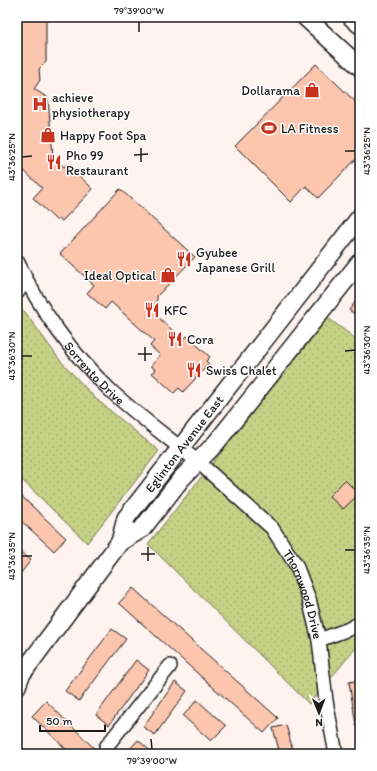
<svg xmlns="http://www.w3.org/2000/svg" width="377" height="771" font-family="Itim,sans-serif">
<style>
.grass{fill:url(#grass-dots);stroke:#707650}
.building{fill:#fcc5ae;stroke:#1c1c1c}
.lines{fill:none;stroke-linecap:round;stroke-linejoin:round}
.minor-casing{stroke:#1c1c1c;stroke-width:16}
.major-casing{stroke:#1c1c1c;stroke-width:20}
.minor{stroke:#fff;stroke-width:13}
.major{stroke:#fff;stroke-width:17}
.ticks{fill:none;stroke:#1c1c1c;stroke-width:1.5}
.labels{text-anchor:middle;stroke-width:3;stroke-linejoin:round;paint-order:stroke}
.poi-label{font-size:13px;fill:#1c1c1c;stroke:#fff;text-anchor:start}
.street-label{font-size:13px;fill:#1c1c1c;stroke:#fff}
.neatline{fill:none;stroke:#1c1c1c;stroke-width:1.5}
.ticks-label{font-size:10px;text-anchor:middle;fill:#1c1c1c}
</style>
<defs>
<pattern id="grass-dots" width="8" height="8" patternUnits="userSpaceOnUse"><rect width="8" height="8" fill="#c5d185"/><path d="M2 2h.1M6 6h.1" fill="none" stroke="#a9b372" stroke-width="1.8" stroke-linecap="round"/></pattern>
</defs>
<rect width="100%" height="100%" fill="#fef3ef"/>
<filter id="ink" filterUnits="userSpaceOnUse"><feTurbulence type="fractalNoise" baseFrequency=".025" numOctaves="2"/><feDisplacementMap in="SourceGraphic" scale="8" xChannelSelector="R" yChannelSelector="G"/><feConvolveMatrix kernelMatrix="1 2 1 2 8 2 1 2 1" color-interpolation-filters="sRGB"/></filter>
<g filter="url(#ink)">
<!-- grass -->
<path class="grass" d="M21 310 25 312 59 359 95 398 159 451 87 543 17 475V312Z
M328 318 360 342V643L309 704 148 544Z"/>
<!-- building -->
<path class="building" d="M17 17H46V62L39 69 40 80 34 89 48 98 53 156 64 167 67 164 93 189 62 221 59 219 57 221 33 198 42 188 17 164Z
M316 64 360 106V155L318 198 306 186 291 202 235 146Z
M120 189 195 257 157 296V316L183 340 187 336 210 357 206 361 209 364 183 392 179 388 174 393 152 373 156 370 151 366 160 355 150 346 154 341 111 302 105 309 87 293 94 285 60 254Z
M360 296V318L349 310Z
M345 480 359 494 343 509 329 496Z
M17 492 66 538 54 551 17 517Z
M17 549 31 560 17 578Z
M133 588 278 718 264 733 119 603Z
M112 629 126 639 79 701 65 691Z
M136 660 149 670 109 725 96 715Z
M360 680V725H356L349 682Z
M175 682 187 691 155 735 143 727Z
M197 700 226 726 211 741 183 716Z
M46 701 100 754H71L32 716Z
M286 725 294 754H280L273 728Z
M138 740 154 754H132L128 751Z"/>
<g class="lines">
<defs>
<g id="minor">
<path id="s1" d="M17 261C40 310 72 354 111 391 138 416 169 438 198 462"/>
<path d="M17 293 26 280"/>
<path id="s2" d="M205 468 272 528 296 565 309 599 319 640 326 701 336 754"/>
<path d="M319 640 349 629 360 623"/>
<path d="M106 747 170 666"/>
</g>
<g id="major">
<path d="M305 17 360 67"/>
<path d="M351 17 360 25"/>
<path id="s3" d="M120 542 126 518 360 217"/>
<path d="M17 686 21 675 120 542 142 529 181 479 216 443 360 262"/>
</g>
</defs>
<!-- minor casing -->
<use href="#minor" class="minor-casing"/>
<!-- major casing -->
<use href="#major" class="major-casing"/>
<!-- minor -->
<use href="#minor" class="minor"/>
<!-- major -->
<use href="#major" class="major"/>
</g>
</g>
<!-- ticks -->
<path class="ticks" d="M139 22V32M141 148V162M345 151H355M134 155 148 154M22 157 32 156M145 347V361M345 351 355 350M138 354H152M22 356H32M148 547V561M345 550H355M141 554H155M22 556H32M151 739 152 749"/>
<!-- icons -->
<defs>
<symbol id="shop-bare" viewBox="-9 -9 18 18"><path d="M-5-2.5h2.3a2.7 3.5 0 0 1 5.4 0H5L5.5 6h-11ZM-1.5-2.5h3a1.5 2.3 0 0 0-3 0Z" fill="#c8321e" stroke="#fff" stroke-width="2.5" paint-order="stroke"/></symbol>
<symbol id="hospital-bare" viewBox="-9 -9 18 18"><path d="M-5-5h3v3.5h4V-5h3V5h-3V1.5h-4V5h-3Z" fill="#c8321e" stroke="#fff" stroke-width="2.5" paint-order="stroke"/></symbol>
<symbol id="stadium-bare" viewBox="-9 -9 18 18"><path d="M0-5a6.5 5 0 1 0 0 10a6.5 5 0 1 0 0-10ZM-3.5-1.8h7v3.6h-7Z" fill="#c8321e" stroke="#fff" stroke-width="2.5" paint-order="stroke"/></symbol>
<symbol id="restaurant-bare" viewBox="-9 -9 18 18"><path d="M-5-6h1v4h1v-4h1v4h1v-4h1v5L-1.5 .5V6h-2V.5L-5-1ZM5-6V6H3V1.5H1.5Q1.5-4 5-6Z" fill="#c8321e" stroke="#fff" stroke-width="2.5" paint-order="stroke"/></symbol>
</defs>
<g fill-rule="evenodd">
<use href="#shop-bare" x="301" y="79" width="22" height="22"/>
<use href="#hospital-bare" x="29" y="93" width="22" height="22"/>
<use href="#stadium-bare" x="258" y="117" width="22" height="22"/>
<use href="#shop-bare" x="37" y="124" width="22" height="22"/>
<use href="#restaurant-bare" x="43" y="151" width="22" height="22"/>
<use href="#restaurant-bare" x="173" y="248" width="22" height="22"/>
<use href="#shop-bare" x="157" y="264" width="22" height="22"/>
<use href="#restaurant-bare" x="141" y="299" width="22" height="22"/>
<use href="#restaurant-bare" x="164" y="328" width="22" height="22"/>
<use href="#restaurant-bare" x="183" y="359" width="22" height="22"/>
</g>
<g class="labels">
<!-- poi labels -->
<g class="poi-label">
<text x="300" y="95" text-anchor="end">Dollarama</text>
<text x="52" y="102">achieve<tspan x="52" dy="15">physiotherapy</tspan></text>
<text x="281" y="133">LA Fitness</text>
<text x="60" y="140">Happy Foot Spa</text>
<text x="66" y="160">Pho 99<tspan x="66" dy="15">Restaurant</tspan></text>
<text x="196" y="257">Gyubee<tspan x="196" dy="15">Japanese Grill</tspan></text>
<text x="156" y="280" text-anchor="end">Ideal Optical</text>
<text x="164" y="315">KFC</text>
<text x="187" y="344">Cora</text>
<text x="206" y="375">Swiss Chalet</text>
</g>
<!-- street labels -->
<g class="street-label">
<text dy="5" stroke="none"><textPath href="#s1" startOffset="137">Sorrento Drive</textPath></text>
<text dy="5" stroke="none"><textPath href="#s3" startOffset="119">Eglinton Avenue East</textPath></text>
<text dy="5" stroke="none"><textPath href="#s2" startOffset="164">Thornwood Drive</textPath></text>
</g>
</g>
<!-- margin -->
<rect width="377" height="771" fill="none" stroke="#fff" stroke-width="44"/>
<!-- north arrow -->
<g transform="translate(319 713) rotate(179)" stroke="#ffffff" stroke-width="3" paint-order="stroke">
<path d="M0-3L7 15L0 10L-7 15Z" fill="#1c1c1c"/>
<text y="-6" font-size="11" font-weight="bold" text-anchor="middle" fill="#1c1c1c">N</text>
</g>
<!-- scale -->
<path d="M40 725v6h65v-6" fill="none" stroke="#1c1c1c" stroke-width="2"/>
<text x="46" y="725" font-size="12" fill="#1c1c1c" stroke="#ffffff" stroke-width="3" paint-order="stroke">50 m</text>
<rect x="22" y="22" width="333" height="727" class="neatline"/>
<g class="ticks-label">
<text x="139" y="14">79°39'00"W</text>
<text transform="translate(366 151) rotate(-90)" y="4">43°36'25"N</text>
<text transform="translate(11 157) rotate(-90)" y="4">43°36'25"N</text>
<text transform="translate(366 350) rotate(-90)" y="4">43°36'30"N</text>
<text transform="translate(11 356) rotate(-90)" y="4">43°36'30"N</text>
<text transform="translate(366 550) rotate(-90)" y="4">43°36'35"N</text>
<text transform="translate(11 556) rotate(-90)" y="4">43°36'35"N</text>
<text x="152" y="764">79°39'00"W</text>
</g>
</svg>
